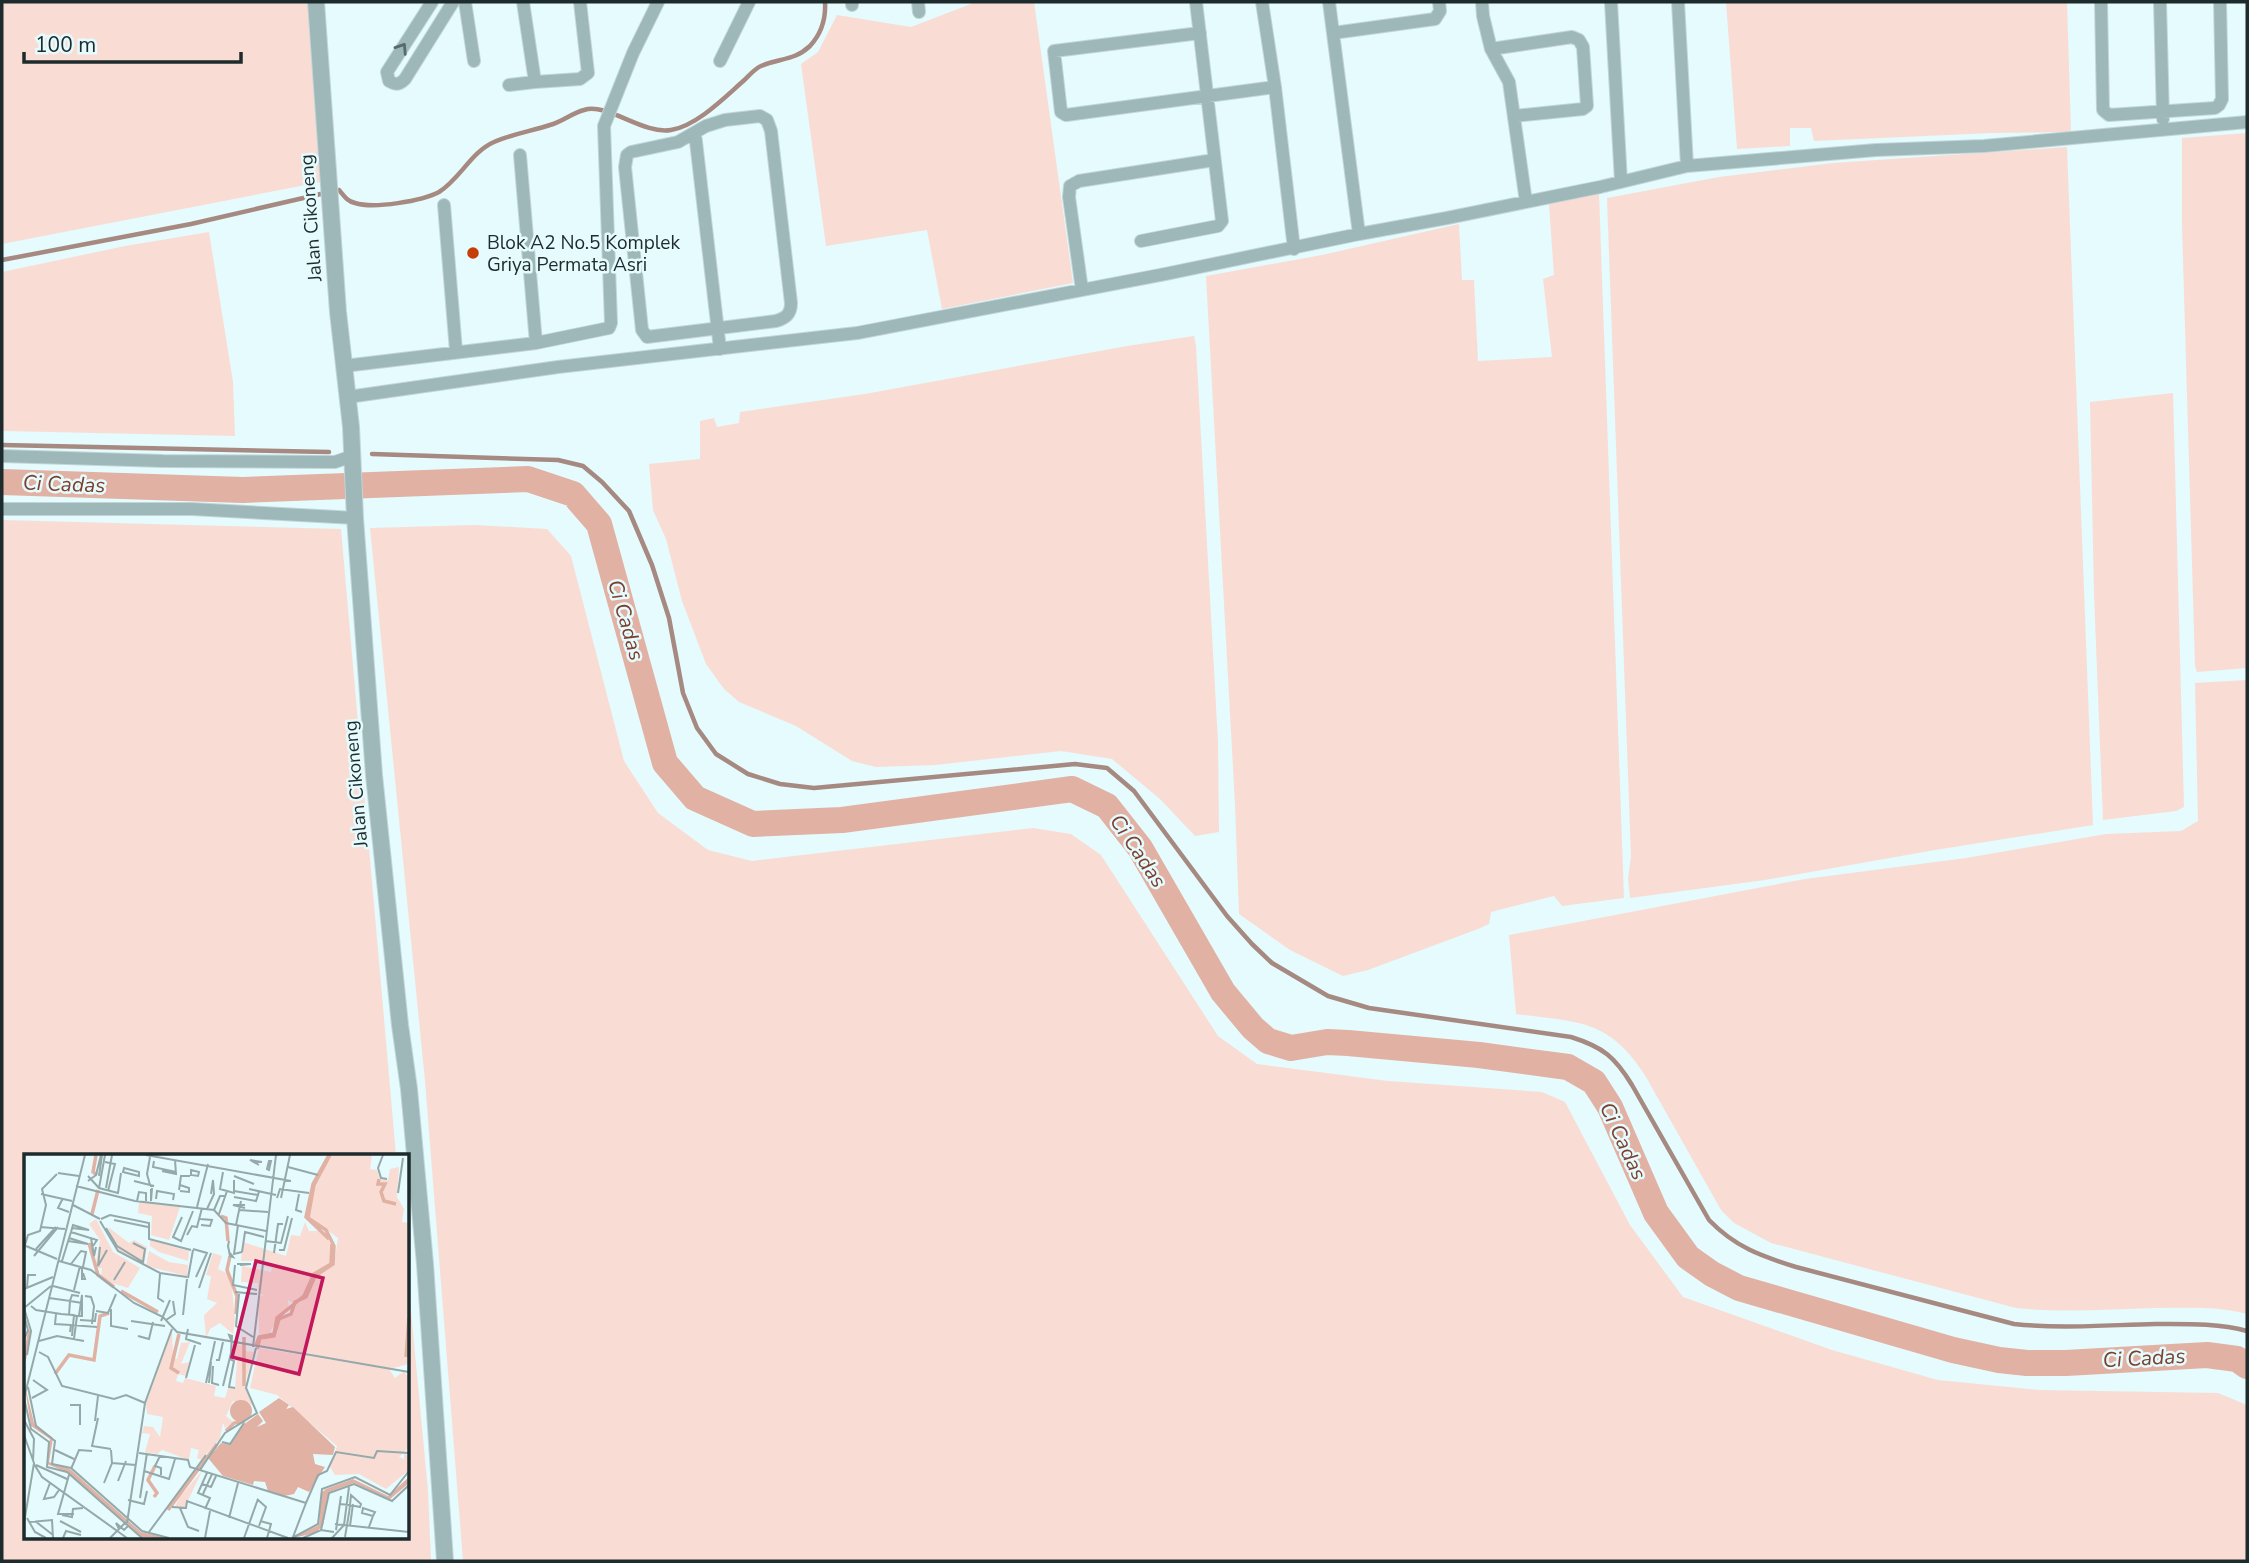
<svg xmlns="http://www.w3.org/2000/svg" width="2249" height="1563" font-family="'Nunito Sans',sans-serif">
<style>
.green{fill:#f9ddd4}
.lines{fill:none;stroke-linecap:round;stroke-linejoin:round}
.stream{stroke:#a68980;stroke-width:4.5}
.river{stroke:#e1b1a3;stroke-width:26}
.minor-casing{stroke:#c1d6d8;stroke-width:14}
.tertiary-casing{stroke:#c1d6d8;stroke-width:18}
.minor{stroke:#9eb7b9;stroke-width:12}
.tertiary{stroke:#9eb7b9;stroke-width:16}
.oneway{stroke:#576a6c}
.poi-dot{fill:#c53e07;stroke:#e5fbfd;stroke-width:2.5}
.labels{text-anchor:middle;stroke-width:5;stroke-linejoin:round;paint-order:stroke}
.street-label{font-size:19px;fill:#1d2b2d;stroke:#e5fbfd}
.poi-label{font-size:19px;fill:#1d2b2d;stroke:#e5fbfd;text-anchor:start}
.water-label{font-size:21px;font-style:italic;fill:#7d402e;stroke:#e5fbfd}
.inset-river{fill:none;stroke:#e1b1a3;stroke-width:3.5}
.inset-road{fill:none;stroke:#95a8aa;stroke-width:2}
.view{fill:#c2185b;fill-opacity:0.15;stroke:#c2185b;stroke-width:3.5}
.inset-edge{fill:none;stroke:#1d2b2d;stroke-width:3.5}
</style>
<rect width="100%" height="100%" fill="#e5fbfd"/>
<!-- green -->
<path class="green" d="M2 2H310L321 182 2 244Z
M976 2H1034L1073 283 942 309 927 230 826 246 801 64 818 52 837 15 911 27Z
M1726 2H2067L2071 132 1992 133 1814 141 1811 128H1790V146L1737 149Z
M2247 133V668L2197 672 2195 666 2182 226V138Z
M2067 147 2093 825 1935 850 1765 880 1630 898 1628 878 1631 857 1607 198 1719 177 1833 163Z
M1599 193 1624 898 1562 906 1554 896 1491 912 1489 924 1478 929 1368 970 1343 976 1290 950 1239 914 1235 804 1206 276 1322 255 1459 224 1462 280H1474L1478 361 1552 357 1543 279 1554 275 1549 204Z
M209 232 233 382 235 436 2 431V272L125 246Z
M1194 336 1196 346 1218 742 1219 832 1195 836 1160 799 1112 759 1061 751 935 765 876 767 852 761 796 726 739 702 724 689 706 664 682 601 666 539 653 510 649 464 700 459V421L714 418 717 427 739 423 740 412 865 394 1127 346Z
M2173 393 2184 807 2176 811 2103 820 2094 594 2090 402Z
M2 520 341 529 396 1155H26V1537H408V1279L428 1491 431 1561H2Z
M475 525 547 529 571 556 624 761 658 813 708 850 752 861 1033 828 1071 834 1101 855 1218 1036 1257 1064 1388 1081 1542 1092 1565 1102 1630 1225 1683 1297 1832 1350 1938 1380 2040 1390 2218 1393 2247 1405V1561H463L425 1081 370 528Z
M2247 680V1314C2218 1306 2186 1308 2156 1308 2110 1309 2062 1313 2016 1308L1771 1243 1734 1223 1721 1210 1646 1077C1610 1019 1578 1022 1516 1014L1509 935 1805 879 1966 858 2106 834 2181 831 2198 821 2195 683Z"/>
<g class="lines">
<!-- stream -->
<path class="stream" d="M333 191 339 190C344 196 347 201 355 203 374 209 422 201 439 192 460 179 471 152 494 142 512 134 532 131 550 125 562 122 572 113 584 110 607 102 643 135 671 130 696 126 723 99 741 83 747 78 754 69 761 66 779 58 794 61 810 46 821 34 826 18 825 2
M2 260 191 224 325 193
M2 445 329 452
M372 454 558 460 583 466 602 482 629 511 652 565 669 618 683 693 697 728 716 754 748 774 780 784 814 788 1075 764 1107 768 1134 791 1227 916 1252 944 1272 963 1328 996 1369 1008 1571 1037C1603 1047 1615 1057 1632 1085L1709 1220C1735 1247 1761 1256 1796 1267L2014 1324C2061 1329 2108 1325 2155 1324 2186 1324 2218 1323 2247 1331"/>
<!-- river -->
<path class="river" d="M2 482 243 490 528 479 573 494 599 524 665 763 695 798 753 824 842 820 1072 789 1107 806 1140 848 1223 992 1253 1028 1268 1041 1291 1048 1327 1042 1348 1043 1479 1055 1568 1067 1594 1082 1610 1107 1656 1213 1688 1257 1712 1274 1739 1288 1953 1350 1999 1360 2027 1363H2066L2207 1355 2237 1359 2247 1366"/>
<defs>
<path id="minor" d="M432 2 387 72 389 81C396 85 399 85 405 79L453 2
M465 2 474 61
M523 2 535 82 580 79 588 73 580 2
M852 2V5
M918 2 919 12
M1262 2 1275 87 1294 249
M1329 2 1359 234
M1482 2 1483 16 1491 49 1509 82 1526 202
M1611 2 1621 182
M1678 2 1687 166
M2101 2 2103 110 2109 115 2215 108 2219 105 2222 99 2220 2
M2160 2 2163 119
M1200 33 1054 51 1061 112 1066 115 1275 87
M1333 33 1435 19 1440 11 1439 2
M1491 49 1572 37 1579 40 1583 47 1587 106 1583 109 1514 116
M720 61 749 2
M509 85 535 82
M760 116 767 120 771 131 791 303C791 314 786 318 776 321L647 337 642 330 625 167 627 155 631 152 678 142 706 126 725 120Z
M695 133 720 349
M520 155 536 343
M444 205 456 351
M1141 241 1218 226 1222 221 1196 2
M1082 290 1069 197 1070 186 1079 181 1214 160
M344 366 536 343 609 328 611 323 604 126 633 53 658 2
M348 397 558 367 857 333 1165 274 1359 234 1447 218 1600 187 1687 166 1876 150 1984 146 2247 122
M2 456 163 461 335 462 352 456
M2 509H192L355 518"/>
<path id="tertiary" d="M316 2 338 312 351 427 355 518 374 775 400 1025 409 1089 425 1264 445 1561"/>
</defs>
<!-- minor casing -->
<use href="#minor" class="minor-casing"/>
<!-- tertiary casing -->
<use href="#tertiary" class="tertiary-casing"/>
<!-- minor -->
<use href="#minor" class="minor"/>
<!-- tertiary -->
<use href="#tertiary" class="tertiary"/>
</g>
<!-- one-way arrows -->
<defs><path id="oneway-chevron" d="M-2-3.5L2.5 0L-2 3.5" fill="none" stroke-width="1.6" stroke-linecap="round" stroke-linejoin="round" transform="scale(1.75)"/></defs>
<use class="oneway" href="#oneway-chevron" transform="translate(402 48) rotate(-57)"/>
<!-- markers -->
<circle class="poi-dot" cx="473" cy="253" r="7"/>
<g class="labels">
<!-- street labels -->
<g class="street-label">
<text transform="translate(310 218) rotate(-94)" y="7">Jalan Cikoneng</text>
<text transform="translate(355 784) rotate(-95)" y="7">Jalan Cikoneng</text>
</g>
<!-- poi labels -->
<g class="poi-label">
<text x="487" y="249">Blok A2 No.5 Komplek<tspan x="487" dy="22">Griya Permata Asri</tspan></text>
</g>
<!-- water labels -->
<g class="water-label">
<text transform="translate(64 484) rotate(2)" y="7">Ci Cadas</text>
<text transform="translate(626 620) rotate(74)" y="7">Ci Cadas</text>
<text transform="translate(1138 851) rotate(56)" y="7">Ci Cadas</text>
<text transform="translate(1623 1141) rotate(65)" y="7">Ci Cadas</text>
<text transform="translate(2144 1358) rotate(-3)" y="7">Ci Cadas</text>
</g>
</g>
<!-- overview -->
<g transform="translate(24 1154)">
<rect width="385" height="385" fill="#e5fbfd"/>
<path d="M307 1H348L346 15 353 16 356 26H364L366 15 375 13 373 43 380 55 378 68 385 69V210L365 215 371 224 380 217 385 225V293L375 303 380 305V299L385 303V316L362 335 335 320 311 321 306 313 313 292 253 241 226 234 235 194 335 210 235 193 237 186 252 182 256 166 267 161 272 148 282 145 293 122 310 111 314 84 285 63 291 33ZM115 48 156 53 145 86 127 81 128 62 114 59ZM72 65 89 98 116 114 104 134 85 128 77 123 78 114H71L76 86 65 70ZM281 68 285 77H300L308 92 306 109 290 120 279 142 268 149 264 146 265 156 253 164 246 179 235 181 234 143 240 141 234 139V129L217 128 218 112 247 118 248 114 238 111V107H217L219 88 262 102 267 81 276 82ZM84 73 105 89 110 86 123 93 120 111 93 95ZM126 86 165 97 164 107 135 98 126 92ZM125 97 145 108 164 111 163 122 122 112ZM189 99 198 102 194 115 207 121 211 167 209 180 196 169 186 175 182 184 180 161 193 149 183 145 187 122 182 121ZM148 176 149 204 153 205 157 189 166 188 157 210 165 208 162 222 154 220 152 227 159 229 161 224 192 232 190 242 201 244 204 234 211 235 213 207 206 204 209 190 220 192 219 225 221 197 230 198 221 230 219 226 229 251 209 247 202 262 209 268 201 274 199 269 196 284 177 306 173 304 175 296 167 294 165 306 138 296 133 300 121 298 126 280 118 279 120 272 129 273 136 283 139 263 123 260 122 249ZM178 317 161 353H151L155 344Z" fill="#f9ddd4"/>
<path d="M0 228 10 269 29 284 25 308 46 315 117 378 142 384 118 383 45 319 23 310 26 285 7 272ZM255 244 265 251 262 255 269 253 311 293 309 301 289 300 291 310 301 313 285 338 274 333 270 340 260 342 244 337 241 328 230 327 229 331 199 322 184 304 197 289 206 291 219 271 234 260 239 267 233 273 242 269 235 258ZM206 257a11 11 0 1 1 22 0a11 11 0 1 1-22 0ZM385 323V329L365 346 330 329 305 338 299 372 291 379 269 384 295 371 297 339 302 335 329 325 364 342Z" fill="#e1b1a3"/>
<path class="inset-river" d="M72 1 69 18 73 21M305 1 289 30 282 63 305 85M355 25 354 30H361L357 38 360 47 372 50M68 60 74 36M197 62 202 64 204 87M65 89 74 121 90 133M206 102 203 116 213 142 212 160M97 137 134 158M220 183V232M232 191 235 183 250 180 253 164 280 142 290 120 307 110 308 90M233 195 236 184 250 182 255 165 267 160 271 148 282 143 291 122 309 110 310 92 302 76 284 64 290 31 306 1M382 203 385 164M0 207 6 176M155 219 147 214 155 180M31 220 45 201 70 206 76 162 85 159M202 277 210 269 221 267M130 343 133 339 124 326 131 312M144 356 193 290"/>
<path class="inset-road" d="M122 1 267 27M359 1 354 14 357 24 363 25M126 3 123 20 126 31M130 7 129 13 152 18M245 7H247L245 16 243 15ZM81 8 91 10 84 37M385 8V29M235 11 226 6 238 8M264 13 294 21M100 14 115 18V22L99 18ZM167 16 175 18 174 22 167 21ZM138 17 152 20 151 6M199 18 196 35 210 39V26M34 19 55 22M64 22 75 34 94 39 97 19M75 22 78 1M210 22 230 30M64 27 72 21 77 1M110 27 130 32H126M156 31 165 34V38L156 37M52 32 111 47 190 56 202 69 242 77M75 34 81 1M82 34 88 1M127 35V47L128 34M225 35 252 41M155 36 157 22H166M210 37 234 41 235 37M374 39 379 4M17 40 48 47M275 40 272 56 278 58M210 43 232 47 234 41M39 44 34 54 45 58M253 44 256 35 285 39M257 44 266 1M132 45 133 37 150 40 149 46M113 47 115 38 122 39V47M49 51 76 65M173 53 184 10M221 54 209 51H221M183 55 190 40 189 26 187 40M190 56 196 42H202M216 56 244 58M195 60 203 37M158 63 149 83 157 87 169 57M77 65 86 61 125 69V85L167 96M176 65 188 66 186 72 177 71M90 66 124 73M76 67 94 97 136 119 163 123M212 71 217 47M214 71 210 100 218 98M16 73 41 75M82 74 93 92 119 108 121 95 109 89M47 78 73 86 69 92M163 81 168 72 173 73 178 54M67 84 70 102 72 93M44 87 64 90 45 84M205 87 204 92 206 102 209 103 206 99M241 87 257 89 264 62M2 92 33 105M76 93 74 112 83 96M0 94 4 81 16 77 22 51 18 35 33 20M12 95 32 73M169 95 183 99 172 123M255 96H260L268 64M218 98 221 78 240 83M250 99 254 70H259M10 102 34 73M35 107 67 116 110 149 139 163 153 178 385 218M38 107 46 81 47 78 49 71 65 76 48 74M47 110 57 97 62 98 59 113M213 110H227L216 111M211 111 209 131 233 136M58 113V125H61L59 119M136 120 134 144 140 148M164 124 169 96M90 126 101 108M29 132 56 139M3 134 4 121H12M175 134 187 99M0 135 29 123M50 136 56 112M211 138 233 140M215 140 212 172 229 183M61 142 67 143 70 152 68 170M25 144 46 147 48 141 55 142M7 152 12 156 37 160 49 161 53 162H58V141L55 162M0 154 7 177 3 201M0 154 27 132M87 155V172L104 175M72 157 84 159 92 140M32 160 31 170 47 171M45 161 46 147 58 149M159 161 163 125M0 162 4 176 0 186M56 166 71 167 72 159M142 166 151 160 149 147M107 167 141 172M137 167 146 146M164 175 162 185 177 190M46 178 47 171 73 173M48 182 50 161M114 182 125 185 129 168M50 185 53 162M15 187 33 182 60 187M229 193 252 1M15 198 24 203 38 232 90 245 102 241 121 249M206 205 210 207 205 233 211 234M192 206H195L199 188M189 212 188 229 195 231M162 224 171 191M182 229 191 187M185 229 187 208M199 232 207 199 208 182 205 181 207 186M4 233 12 272 31 287 28 310 47 314 118 377 145 384M0 244 7 275 25 288 23 313 43 318 118 384M0 244 61 1M8 244 23 236 9 226M46 251H56V271M74 264 68 292 87 295M0 266 10 285 9 307M71 267 74 242M0 281 10 309 0 369M198 288 206 290 220 269M31 296 50 305M115 299 164 306 166 313 282 349 294 321 303 317 312 298 350 304 353 297 385 299M136 302 131 312 137 314V321M88 309 112 311M10 310 18 323 103 384M12 311 43 325M47 315 55 296 68 297M176 316 201 279 233 259 222 234 232 194M120 317 145 325 151 305M183 319 178 330 187 333 192 322M45 321 34 360H50M94 327 102 307M26 329 20 345 30 343 35 336M80 329 88 309 87 296M178 330 174 339 186 344 181 355M179 340 188 320M116 344 123 299M233 345 242 353 235 372M104 346 120 350 123 337M316 350 325 351H326L329 352H331L336 353 337 350 327 341 326 351 325 359 321 383M148 353 162 354 163 347 264 384M156 354 164 373 175 377M38 361 48 363 49 355 59 354M3 364 11 378 22 384M205 364 214 329M11 367 29 381M36 367 57 378M236 367 247 370 243 384M6 368 28 366 29 384M103 369 121 249 148 175M311 370 320 371 325 333M326 372 329 350M345 373 349 362 351 358 339 354 338 359 349 362M95 375 92 369 100 376 104 372M297 376 305 339 330 330 368 347 385 331M312 376 317 342M125 378 182 301M269 383 282 349M39 384 42 377 57 381M86 384 102 368M181 384 186 357M220 384 234 345M268 384 294 370 298 335 331 323 366 341 385 317M279 384 297 376 310 378M308 384 320 371 385 378"/>
<path class="view" d="M232 107 299 124 275 220 208 203Z"/>
<rect width="385" height="385" class="inset-edge"/>
</g>
<!-- border -->
<rect width="2249" height="1563" fill="none" stroke="#1d2b2d" stroke-width="7"/>
<!-- scale -->
<path d="M24 52v10h217v-10" fill="none" stroke="#1d2b2d" stroke-width="3.5"/>
<text x="35" y="52" font-size="21" fill="#1d2b2d" stroke="#e5fbfd" stroke-width="5" paint-order="stroke">100 m</text>
</svg>
